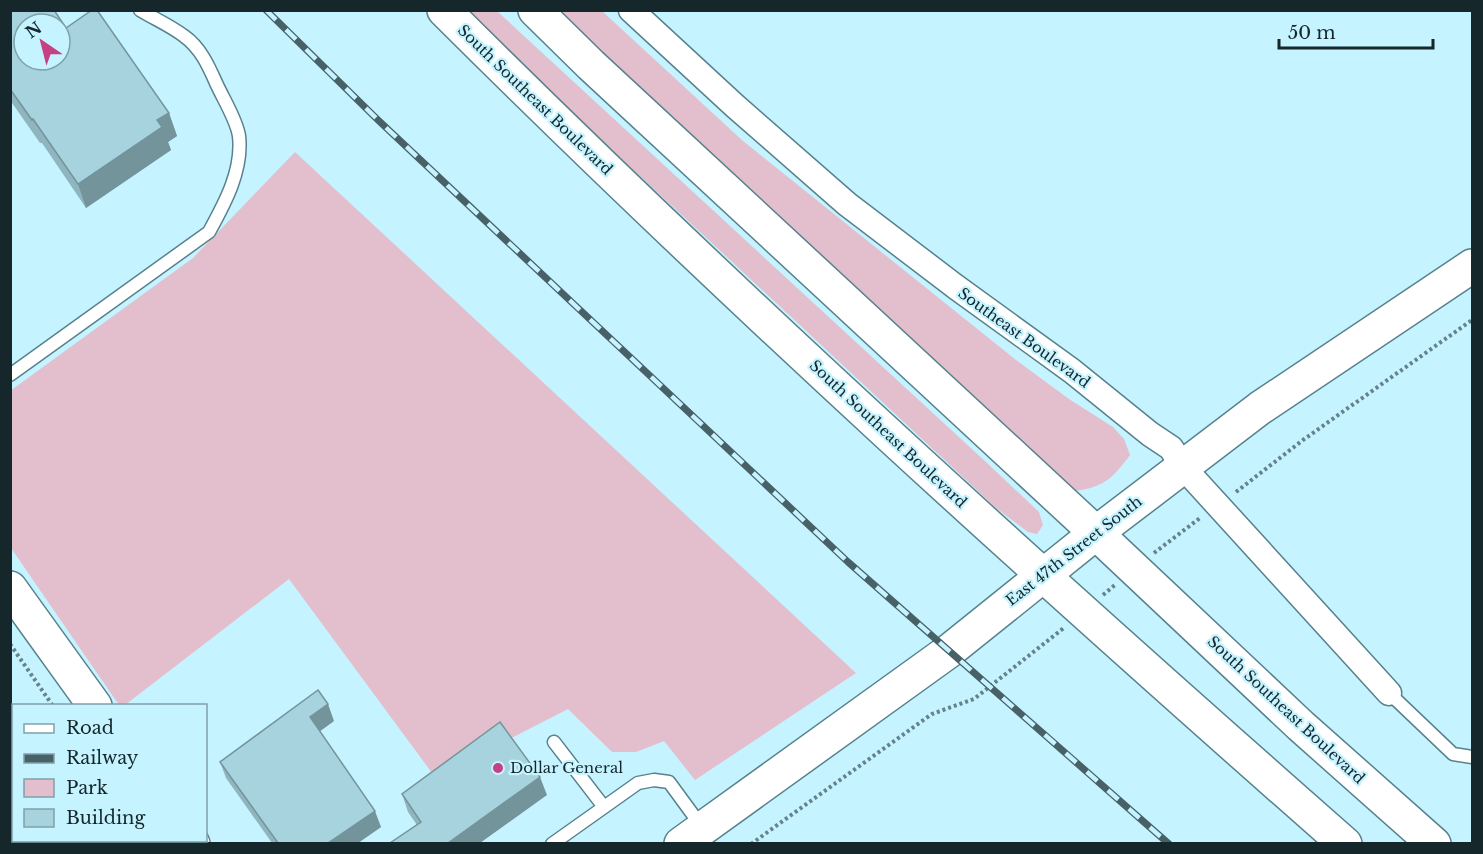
<svg xmlns="http://www.w3.org/2000/svg" width="1483" height="854" font-family="'Libre Baskerville',serif">
<style>
.green{fill:#e3bfcd}
.lines{fill:none;stroke-linecap:round;stroke-linejoin:round}
.lane-casing{stroke:#57828c;stroke-width:15}
.street-casing{stroke:#57828c;stroke-width:27}
.secondary-casing{stroke:#57828c;stroke-width:36}
.primary-casing{stroke:#57828c;stroke-width:36}
.path{stroke:#64838b;stroke-width:4;stroke-dasharray:3 3;stroke-linecap:butt}
.lane{stroke:#fff;stroke-width:12}
.street{stroke:#fff;stroke-width:24}
.secondary{stroke:#fff;stroke-width:33}
.primary{stroke:#fff;stroke-width:33}
.rail-casing{stroke:#476167;stroke-width:7}
.rail{stroke:#c5f3ff;stroke-width:4.5;stroke-dasharray:14;stroke-linecap:butt}
.wall{fill:#8fb5bf}
.shaded-wall{fill:#74949b}
.building{fill:#a6d3de;stroke:#74949b;stroke-width:1.5;fill-rule:evenodd}
.poi-dot{fill:#c64083;stroke:#c5f3ff;stroke-width:2}
.labels{text-anchor:middle;stroke-width:4.5;stroke-linejoin:round;paint-order:stroke}
.street-label{font-size:15px;fill:#15272b;stroke:#c5f3ff}
.poi-label{font-size:15px;fill:#15272b;stroke:#c5f3ff;text-anchor:start}
</style>
<rect width="100%" height="100%" fill="#c5f3ff"/>
<!-- green -->
<path class="green" d="M463 11H497L986 462 1039 512 1043 525 1037 534 1028 532 996 508Z
M553 11H602L743 141 1016 360 1069 399 1113 427 1124 439 1130 455C1113 478 1104 487 1075 491L952 383Z
M295 152 856 673 695 780 664 741 636 752H612L568 709 435 777 289 579 125 705H119L11 548 10 391 193 258Z"/>
<g class="lines">
<defs>
<path id="lane" d="M10 375 209 232C225 203 243 170 239 136 237 121 224 100 217 85 209 67 201 48 184 36 171 26 155 19 140 10
M1389 693 1453 754 1472 757
M554 742 604 807
M552 844 638 783 654 780 669 782 702 827"/>
<path id="street" d="M631 10 735 106 847 204 956 287 1072 371 1150 434 1171 448 1183 467 1389 693"/>
<path id="secondary" d="M10 588 95 706
M191 840 193 844
M681 844 949 651 1096 533 1260 408 1472 266"/>
<path id="primary" d="M444 10C734 299 1037 573 1345 844
M535 10 591 65 1096 533 1301 726 1434 844"/>
</defs>
<!-- lane casing -->
<use href="#lane" class="lane-casing"/>
<!-- street casing -->
<use href="#street" class="street-casing"/>
<!-- secondary casing -->
<use href="#secondary" class="secondary-casing"/>
<!-- primary casing -->
<use href="#primary" class="primary-casing"/>
<!-- path -->
<path class="path" d="M1236 492 1303 440 1472 320
M1154 553 1200 518
M1103 595 1115 585
M10 644 53 706
M148 840 150 844
M751 844 932 714 974 699 1065 627"/>
<!-- lane -->
<use href="#lane" class="lane"/>
<!-- street -->
<use href="#street" class="street"/>
<!-- secondary -->
<use href="#secondary" class="secondary"/>
<!-- primary -->
<use href="#primary" class="primary"/>
<defs>
<path id="rail" d="M266 10 378 120 848 562 1169 844"/>
</defs>
<!-- rail casing -->
<use href="#rail" class="rail-casing"/>
<!-- rail -->
<use href="#rail" class="rail"/>
</g>
<!-- wall -->
<path class="wall" d="M10 10 66 28 169 113 177 136 168 142 171 150 86 208 42 143H40L10 100Z
M334 721 320 731 381 827 358 843H272L226 778 220 762Z
M10 770 14 776V798L10 800Z
M402 794 547 795 417 825 408 812Z"/>
<!-- shaded-wall -->
<path class="shaded-wall" d="M169 113 177 136 168 142 171 150 86 208 78 184 157 120Z
M328 704 334 721 316 734 310 717Z
M540 777 547 795 480 843H448Z
M375 811 381 827 358 843H328Z"/>
<!-- building -->
<path class="building" d="M10 10H54L66 28 92 10H97L169 113 157 120 162 127 78 184 33 119 32 120 10 89ZM24 24H60V60H24Z
M318 690 328 704 310 717 375 811 328 843H278L220 762Z
M500 722 540 777 448 843H390L421 822 402 794Z
M10 770 14 776V784L10 785Z
M14 817V840H36L37 843H12L10 837V818Z"/>
<!-- markers -->
<circle class="poi-dot" cx="498" cy="768" r="6"/>
<g class="labels">
<!-- street labels -->
<g class="street-label">
<text transform="translate(535 100) rotate(44)" y="5">South Southeast Boulevard</text>
<text transform="translate(1024 338) rotate(36)" y="5">Southeast Boulevard</text>
<text transform="translate(888 434) rotate(43)" y="5">South Southeast Boulevard</text>
<text transform="translate(1074 551) rotate(-38)" y="5">East 47th Street South</text>
<text transform="translate(1286 710) rotate(43)" y="5">South Southeast Boulevard</text>
</g>
<!-- poi labels -->
<g class="poi-label">
<text x="510" y="773">Dollar General</text>
</g>
</g>
<!-- border -->
<rect width="1483" height="854" fill="none" stroke="#15272b" stroke-width="24"/>
<!-- legend -->
<rect x="12" y="704" width="195" height="138" fill="#c5f3ff" stroke="#7fa1aa" stroke-width="1.5"/>
<rect x="24" y="724" width="30" height="9" fill="#ffffff" stroke="#7fa1aa" stroke-width="1.5"/>
<text x="66" y="734" font-size="18" fill="#15272b">Road</text>
<rect x="24" y="754" width="30" height="9" fill="#476167" stroke="#7fa1aa" stroke-width="1.5"/>
<text x="66" y="764" font-size="18" fill="#15272b">Railway</text>
<rect x="24" y="779" width="30" height="18" fill="#e3bfcd" stroke="#7fa1aa" stroke-width="1.5"/>
<text x="66" y="794" font-size="18" fill="#15272b">Park</text>
<rect x="24" y="809" width="30" height="18" fill="#a6d3de" stroke="#7fa1aa" stroke-width="1.5"/>
<text x="66" y="824" font-size="18" fill="#15272b">Building</text>
<!-- north arrow -->
<g transform="translate(42 42) rotate(325)"><circle r="28" fill="#c5f3ff" stroke="#7fa1aa" stroke-width="1.5"/>
<path d="M0-4.5L10 22L0 15L-10 22Z" fill="#c64083"/>
<text y="-9" font-size="16" font-weight="bold" text-anchor="middle" fill="#15272b">N</text>
</g>
<!-- scale -->
<path d="M1279 39v9h154v-9" fill="none" stroke="#15272b" stroke-width="3"/>
<text x="1288" y="39" font-size="18" fill="#15272b" stroke="#c5f3ff" stroke-width="4.5" paint-order="stroke">50 m</text>
</svg>
